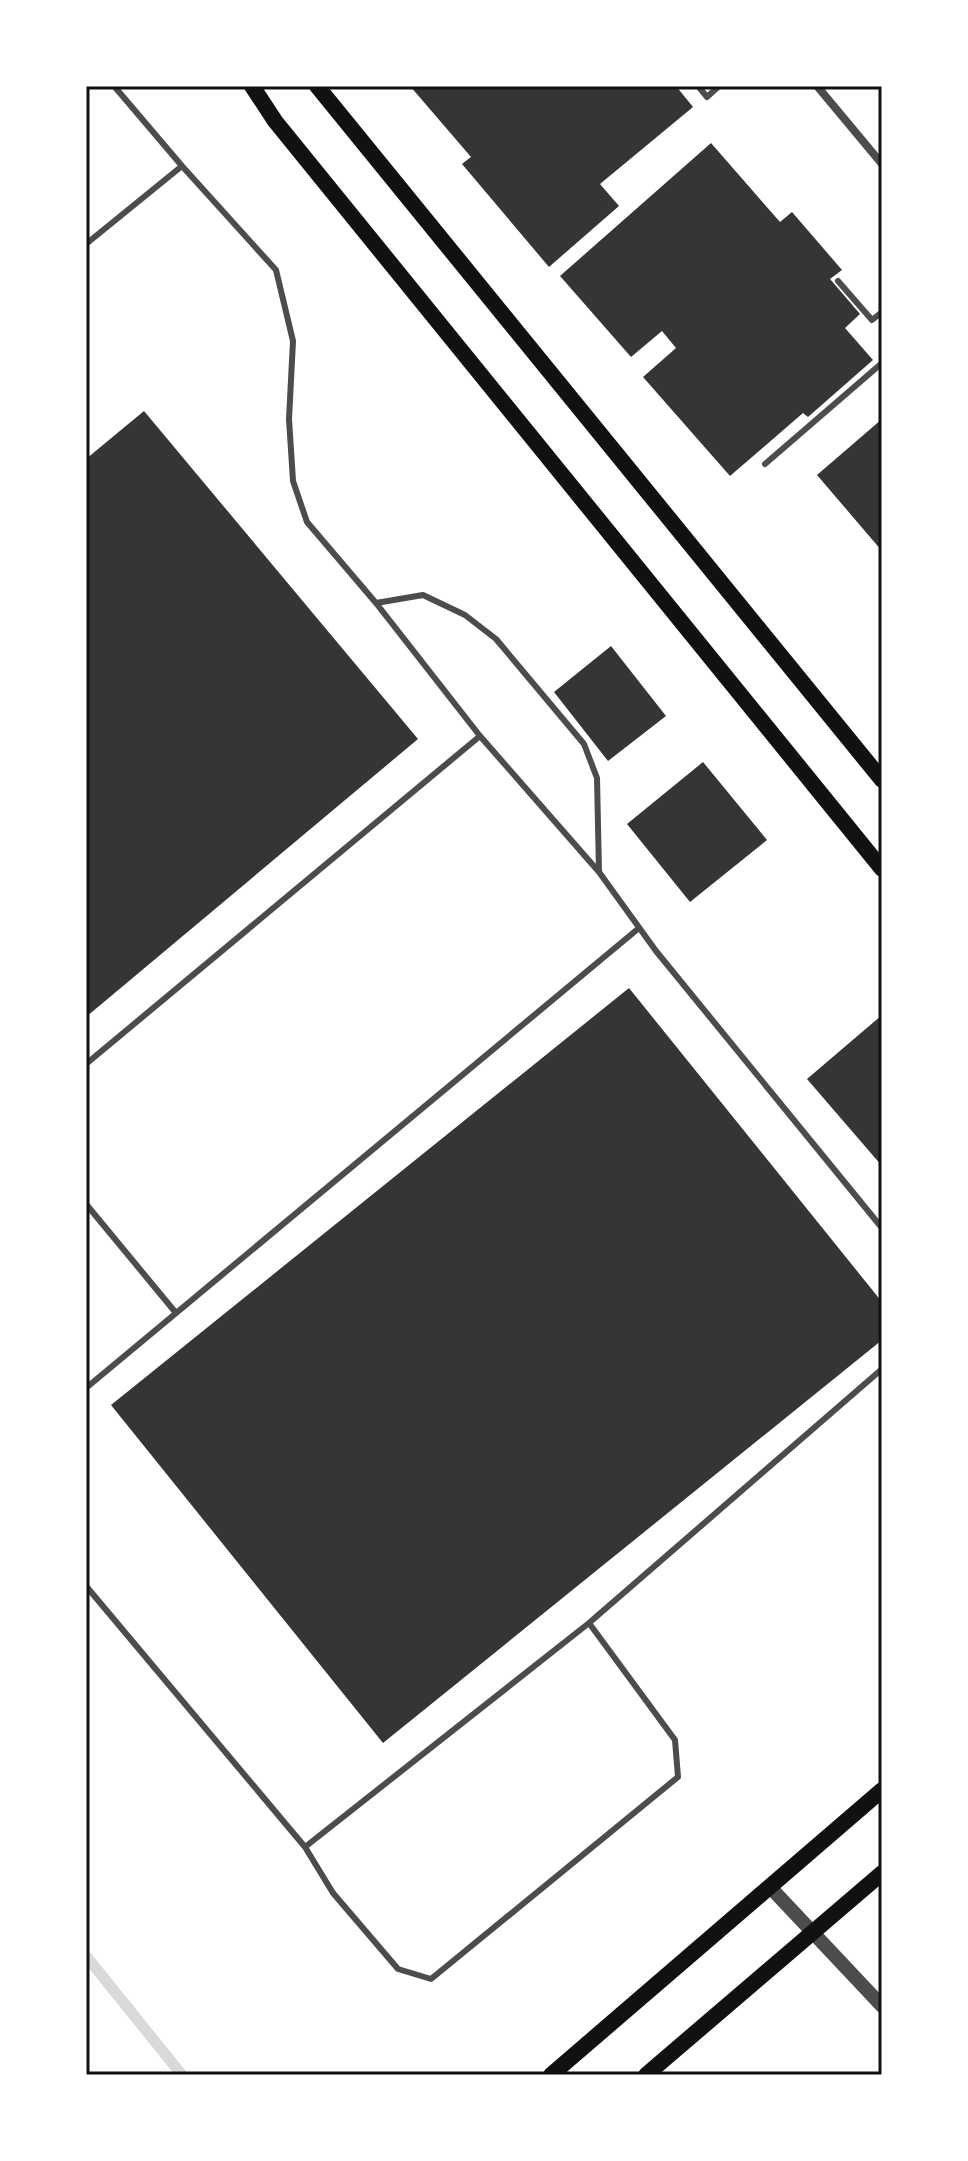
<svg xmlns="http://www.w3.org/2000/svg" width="968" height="2161" font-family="Cabin,sans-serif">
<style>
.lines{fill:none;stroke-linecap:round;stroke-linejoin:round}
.stream{stroke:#d9d9d9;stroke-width:11}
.building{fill:#353535}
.service{stroke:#4c4c4c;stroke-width:6}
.minor{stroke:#4c4c4c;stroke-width:8}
.tertiary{stroke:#4c4c4c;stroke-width:14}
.secondary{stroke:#111;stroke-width:16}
.neatline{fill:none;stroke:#111;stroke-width:3}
</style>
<rect width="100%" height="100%" fill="#fff"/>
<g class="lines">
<!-- stream -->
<path class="stream" d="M86 1956 182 2075"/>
</g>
<!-- building -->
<path class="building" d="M410 86H676L693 107 600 184 619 206 549 267 462 164 471 157Z
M711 143 780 222 792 212 842 270 830 279 860 314 845 328 873 360 808 417 803 413 730 476 643 377 676 348 662 331 631 357 560 276Z
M144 411 418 739 86 1017V459Z
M882 419V551L817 475Z
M611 646 666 716 608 761 554 692Z
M703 762 767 840 690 902 627 824Z
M629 988 882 1302V1340L383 1743 111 1405Z
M882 1015V1166L807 1079Z"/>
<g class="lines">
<!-- service -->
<path class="service" d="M114 86 182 166
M698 86 707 97 719 86
M86 244 182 166 276 270 293 341 289 419 293 481 307 522 376 603 480 736 599 872 656 951 882 1228
M838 281 872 320 882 312
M765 464 882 363
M376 603 423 595 465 615 496 639 584 744 597 778 599 872
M86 1064 480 736
M86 1204 176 1313
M86 1388 639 928
M86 1586 305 1847 589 1623 882 1369
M305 1847 333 1893 398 1969 431 1979 678 1777 675 1740 589 1623"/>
<!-- minor -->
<path class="minor" d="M817 86 882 164"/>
<!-- tertiary -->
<path class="tertiary" d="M770 1887 882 2006"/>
<!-- secondary -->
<path class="secondary" d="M252 86 275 121 882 869
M317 86 882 780
M551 2075 882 1790
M646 2075 882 1873"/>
</g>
<!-- border -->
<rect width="968" height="2161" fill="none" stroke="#ffffff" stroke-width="176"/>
<rect x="88" y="88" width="792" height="1985" class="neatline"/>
</svg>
